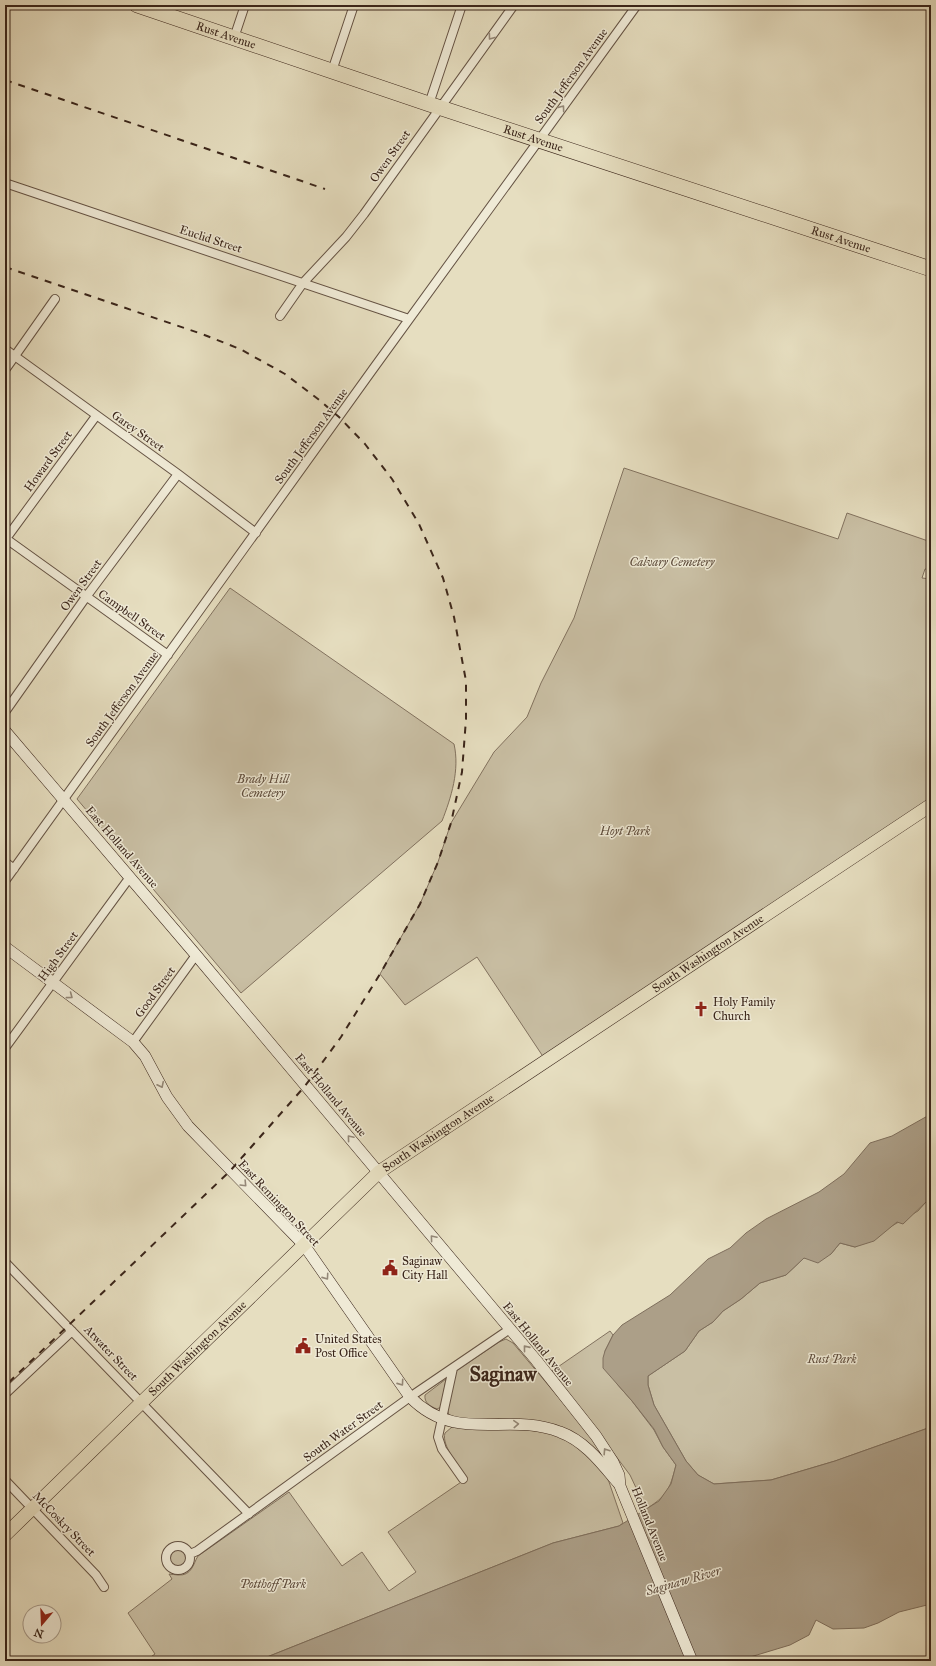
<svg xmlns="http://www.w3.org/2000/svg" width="936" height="1666" font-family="'IM FELL Great Primer',serif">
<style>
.green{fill:#c9bfa4;stroke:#82725f}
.water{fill:#ac9f88;stroke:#7e6e5c}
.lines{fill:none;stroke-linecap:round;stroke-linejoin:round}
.street-casing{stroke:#655344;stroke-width:10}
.secondary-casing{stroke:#3a251a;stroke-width:12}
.primary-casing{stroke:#3a251a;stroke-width:14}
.highway-casing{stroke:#3a251a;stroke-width:16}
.street{stroke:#efead6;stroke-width:8}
.secondary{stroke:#efead6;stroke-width:11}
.primary{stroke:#e6dec0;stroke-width:13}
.highway{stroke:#e6dec0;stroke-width:15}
.rail{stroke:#3a251a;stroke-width:2;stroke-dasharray:7 7;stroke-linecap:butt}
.oneway{stroke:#948878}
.labels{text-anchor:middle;stroke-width:3;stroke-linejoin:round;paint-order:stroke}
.street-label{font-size:12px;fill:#3a251a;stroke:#efead6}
.park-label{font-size:12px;font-style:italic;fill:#5e4c3c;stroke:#efead6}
.poi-label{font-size:12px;fill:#3a251a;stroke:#efead6;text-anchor:start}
.water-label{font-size:13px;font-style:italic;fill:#5c4a3b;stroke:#efead6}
.town-label{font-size:20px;font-weight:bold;fill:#3a251a;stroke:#efead6}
</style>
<rect width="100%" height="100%" fill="#e6dec0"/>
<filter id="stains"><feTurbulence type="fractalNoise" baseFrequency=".005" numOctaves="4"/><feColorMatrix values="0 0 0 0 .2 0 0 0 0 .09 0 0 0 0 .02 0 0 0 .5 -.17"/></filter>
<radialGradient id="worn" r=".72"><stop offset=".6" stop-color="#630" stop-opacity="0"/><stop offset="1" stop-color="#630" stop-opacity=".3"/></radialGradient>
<!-- green -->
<path class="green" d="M624 468 838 539 847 513 931 542V569H925L922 578 931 579V805L546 1061 477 957 405 1005 380 974 420 904 438 862 451 823 494 752 527 717 541 683 574 618Z
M230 588 454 744C460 770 451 798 442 821L241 993 77 799Z
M931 1201V1427L835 1461 771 1480 714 1484 698 1475 686 1461 654 1405 648 1385V1376L685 1351 699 1331 713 1322 723 1311 741 1299 760 1283 786 1275 804 1258 831 1254 840 1243 855 1247 918 1211 926 1202Z
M610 1331 613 1335 605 1351 617 1384 632 1401 654 1430 663 1447 676 1465C670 1489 667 1496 646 1509L630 1475 552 1371Z
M506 1339 513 1343 590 1435 609 1465C576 1424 548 1419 498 1419 482 1420 465 1421 449 1415L447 1409 456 1371 499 1342Z
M446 1379 441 1407 437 1409C430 1406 424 1403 425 1395Z
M452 1427 502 1428 549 1432 575 1444 604 1472 609 1482 623 1523 619 1526 553 1543 257 1661H145L155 1654 128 1613 172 1579 169 1574C172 1574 175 1575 178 1575 192 1576 193 1564 198 1556L289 1492 342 1566 362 1552 389 1591 416 1572 388 1532 467 1478C460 1467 441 1446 445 1433Z
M170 1558a8 8 0 1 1 16 0a8 8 0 1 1-16 0Z"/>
<!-- water -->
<path class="water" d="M931 1114V1201L926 1202 903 1224 897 1222 874 1241 855 1247 840 1243 831 1254 818 1263 804 1258 786 1275 760 1283 741 1299 723 1311 713 1322 699 1331 685 1351 648 1376V1385L654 1405 686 1461 698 1475 714 1484 771 1480 835 1461 931 1427V1604L899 1612 878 1623 864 1628 833 1629 816 1620 809 1635 790 1645 737 1661H257L553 1543 619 1526 659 1501 671 1484 676 1465 663 1447 654 1429 632 1401 603 1368V1358L605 1351 613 1335 622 1325 670 1295 708 1259 730 1248 746 1233 766 1219 819 1192 844 1174 870 1143 892 1136Z"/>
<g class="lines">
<defs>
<path id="street" d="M234 38 245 5
M332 71 354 5
M429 104 462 5
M5 183 409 319
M280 316 303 283 346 237 364 214 514 5
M5 349 178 474 256 533
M5 370 55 299
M5 538 168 655
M5 540 96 416
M5 712 86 597 178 474
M5 862 14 869
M5 881 373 369 637 5
M133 1042 196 955
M5 1048 130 877
M5 1262 249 1514
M453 1368 438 1437 442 1449 463 1479
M5 1394 72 1331
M5 1480 96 1575 104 1587
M166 1558a12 12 0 1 1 24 0a12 12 0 1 1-24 0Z
M190 1554 197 1551 410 1397 510 1329"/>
<path id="secondary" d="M5 731 196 955 536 1360 596 1436 613 1462 619 1475 620 1486 692 1661
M5 947 133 1042 145 1056 167 1097 188 1126 304 1245 410 1397C457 1445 507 1411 560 1432 585 1441 602 1464 619 1484"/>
<g id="primary">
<path id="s1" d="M5 1535 379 1172 931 805"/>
</g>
<g id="highway">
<path id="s2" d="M137 5 429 104 931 269"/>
</g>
</defs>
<!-- street casing -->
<use href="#street" class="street-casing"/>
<!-- secondary casing -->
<use href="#secondary" class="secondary-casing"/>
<!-- primary casing -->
<use href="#primary" class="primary-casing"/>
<!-- highway casing -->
<use href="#highway" class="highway-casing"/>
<!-- street -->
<use href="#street" class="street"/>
<!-- secondary -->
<use href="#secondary" class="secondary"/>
<!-- primary -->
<use href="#primary" class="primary"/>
<!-- highway -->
<use href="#highway" class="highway"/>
<!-- rail -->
<path class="rail" d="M5 80 325 189
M5 267 202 334 240 349 285 374 318 399 339 417 365 444 392 479 419 524 443 578 454 617 466 681V719L462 772 451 823 438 862 420 904 380 974 341 1037 305 1086 230 1171 5 1386"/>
</g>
<!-- one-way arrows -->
<defs><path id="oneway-chevron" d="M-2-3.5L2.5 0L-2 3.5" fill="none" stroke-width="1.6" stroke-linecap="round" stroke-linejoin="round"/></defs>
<g class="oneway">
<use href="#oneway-chevron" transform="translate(491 37) rotate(126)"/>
<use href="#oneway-chevron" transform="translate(562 108) rotate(-54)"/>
<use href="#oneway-chevron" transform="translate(70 996) rotate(37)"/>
<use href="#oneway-chevron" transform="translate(161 1085) rotate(64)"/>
<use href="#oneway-chevron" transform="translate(350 1138) rotate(-130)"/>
<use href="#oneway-chevron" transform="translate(244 1184) rotate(46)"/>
<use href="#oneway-chevron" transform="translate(433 1238) rotate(-130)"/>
<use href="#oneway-chevron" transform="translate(326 1277) rotate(55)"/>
<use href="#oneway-chevron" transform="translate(526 1348) rotate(-129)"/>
<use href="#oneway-chevron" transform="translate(401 1383) rotate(55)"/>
<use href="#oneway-chevron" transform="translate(516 1424) rotate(-3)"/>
<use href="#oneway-chevron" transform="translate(606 1451) rotate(-123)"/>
</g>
<!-- icons -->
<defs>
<symbol id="church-bare" viewBox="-9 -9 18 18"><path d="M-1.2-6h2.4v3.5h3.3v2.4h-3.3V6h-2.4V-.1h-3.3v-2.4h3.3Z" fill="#8f2418" stroke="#efead6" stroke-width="2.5" paint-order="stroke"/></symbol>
<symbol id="civic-bare" viewBox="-9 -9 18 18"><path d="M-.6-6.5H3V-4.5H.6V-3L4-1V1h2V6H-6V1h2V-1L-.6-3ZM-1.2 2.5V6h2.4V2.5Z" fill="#8f2418" stroke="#efead6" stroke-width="2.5" paint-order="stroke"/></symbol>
</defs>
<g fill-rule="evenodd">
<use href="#church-bare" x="690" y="998" width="22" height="22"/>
<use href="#civic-bare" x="379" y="1257" width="22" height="22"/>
<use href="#civic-bare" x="292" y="1335" width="22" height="22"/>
</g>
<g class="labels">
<!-- street labels -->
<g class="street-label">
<text dy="4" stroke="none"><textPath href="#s2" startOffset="94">Rust Avenue</textPath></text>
<text transform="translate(571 76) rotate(-54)" y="4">South Jefferson Avenue</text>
<text dy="4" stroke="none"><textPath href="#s2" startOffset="418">Rust Avenue</textPath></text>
<text transform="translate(390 156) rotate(-55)" y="4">Owen Street</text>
<text transform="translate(211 239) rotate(18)" y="4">Euclid Street</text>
<text dy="4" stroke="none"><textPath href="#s2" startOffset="742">Rust Avenue</textPath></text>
<text transform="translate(138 431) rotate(35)" y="4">Garey Street</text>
<text transform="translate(311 436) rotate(-54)" y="4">South Jefferson Avenue</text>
<text transform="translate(48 461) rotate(-54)" y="4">Howard Street</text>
<text transform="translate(81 585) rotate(-54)" y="4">Owen Street</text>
<text transform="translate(132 615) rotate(35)" y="4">Campbell Street</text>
<text transform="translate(122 699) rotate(-54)" y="4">South Jefferson Avenue</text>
<text transform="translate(122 847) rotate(49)" y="4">East Holland Avenue</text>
<text dy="4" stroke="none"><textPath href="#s1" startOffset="916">South Washington Avenue</textPath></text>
<text transform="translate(58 956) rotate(-54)" y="4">High Street</text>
<text transform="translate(155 992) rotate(-54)" y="4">Good Street</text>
<text transform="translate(331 1095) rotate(50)" y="4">East Holland Avenue</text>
<text dy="4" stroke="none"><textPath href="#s1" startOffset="592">South Washington Avenue</textPath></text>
<text transform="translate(279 1203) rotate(47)" y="4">East Remington Street</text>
<text transform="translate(538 1344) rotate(51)" y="4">East Holland Avenue</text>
<text dy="4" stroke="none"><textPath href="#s1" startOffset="268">South Washington Avenue</textPath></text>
<text transform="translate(111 1353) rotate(46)" y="4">Atwater Street</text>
<text transform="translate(343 1431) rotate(-36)" y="4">South Water Street</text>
<text transform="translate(64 1524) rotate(46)" y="4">McCoskry Street</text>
<text transform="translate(650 1524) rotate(68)" y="4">Holland Avenue</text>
</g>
<!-- park labels -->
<g class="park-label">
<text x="672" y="566">Calvary Cemetery</text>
<text x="263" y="783">Brady Hill<tspan x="263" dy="14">Cemetery</tspan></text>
<text x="625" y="835">Hoyt Park</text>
<text x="832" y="1363">Rust Park</text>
<text x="273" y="1588">Potthoff Park</text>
</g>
<!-- poi labels -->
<g class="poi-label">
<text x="713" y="1006">Holy Family<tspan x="713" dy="14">Church</tspan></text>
<text x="402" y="1265">Saginaw<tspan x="402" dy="14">City Hall</tspan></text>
<text x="315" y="1343">United States<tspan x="315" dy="14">Post Office</tspan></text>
</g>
<!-- water labels -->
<g class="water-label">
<text transform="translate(683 1580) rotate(-16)" y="5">Saginaw River</text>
</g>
<!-- town labels -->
<g class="town-label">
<text x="503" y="1381">Saginaw</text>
</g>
</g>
<!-- margin -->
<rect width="936" height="1666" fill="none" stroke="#e6dec0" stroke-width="20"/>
<rect x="6" y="6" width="924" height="1654" fill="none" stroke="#3a251a" stroke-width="2"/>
<rect x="10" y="10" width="916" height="1646" fill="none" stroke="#3a251a"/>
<!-- north arrow -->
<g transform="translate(42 1624) rotate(199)"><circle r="19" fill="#efead6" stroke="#a79b8b"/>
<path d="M0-3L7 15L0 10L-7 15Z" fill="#8f2418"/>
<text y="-6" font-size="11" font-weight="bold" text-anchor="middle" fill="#3a251a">N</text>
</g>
<rect width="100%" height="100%" filter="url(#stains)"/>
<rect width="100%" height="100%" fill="url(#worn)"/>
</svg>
